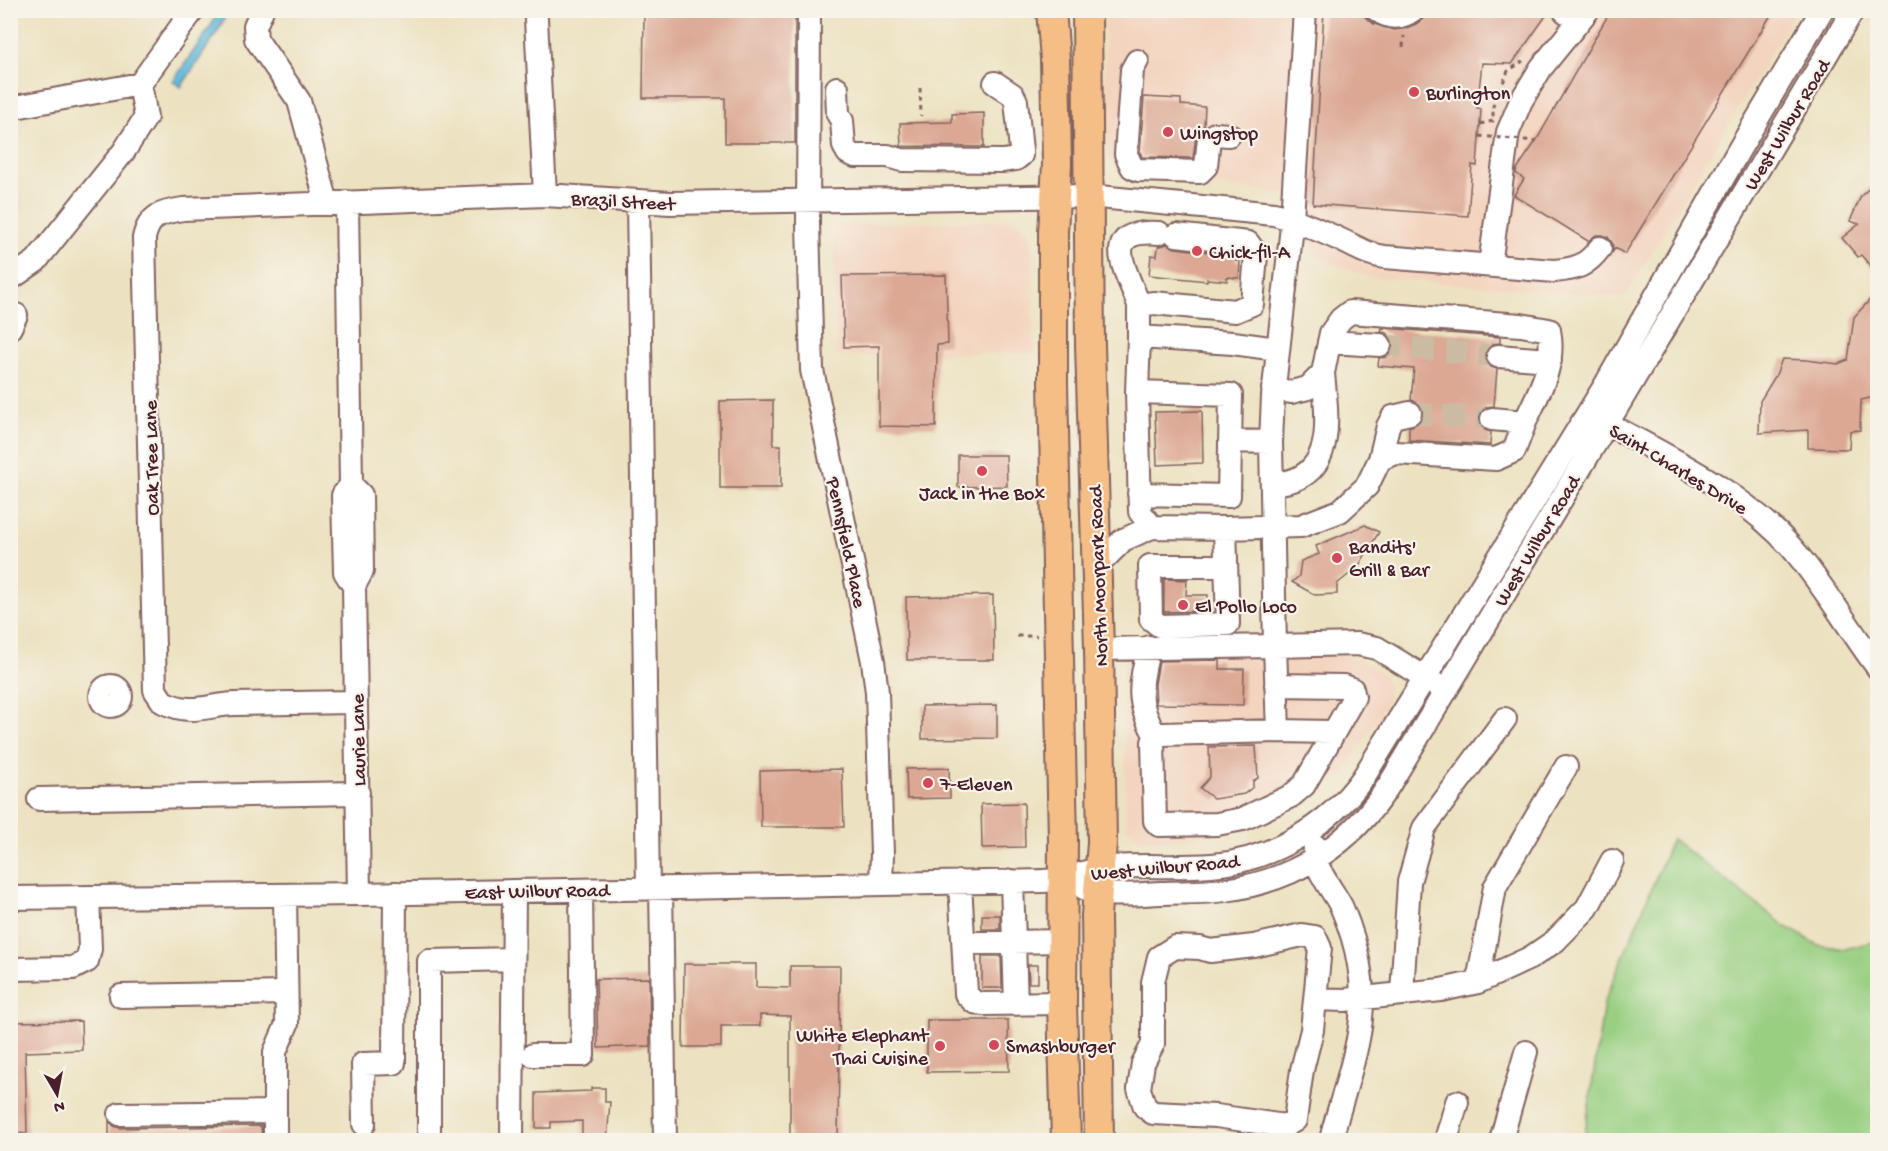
<svg xmlns="http://www.w3.org/2000/svg" width="1888" height="1151" font-family="'Gochi Hand',sans-serif">
<style>
.built{fill:#f3d4bf}
.green{fill:#98cf81;stroke:#717756;stroke-width:1.5}
.water{fill:#5db9db;stroke:#546c83;stroke-width:1.5}
.building{fill:#dca894}
.lines{fill:none;stroke-linecap:round;stroke-linejoin:round}
.minor-tunnel{stroke:#ccbba3;stroke-width:22;stroke-dasharray:22 11;stroke-linecap:butt}
.minor-casing{stroke:#836360;stroke-width:26}
.major-casing{stroke:#836360;stroke-width:32}
.path{stroke:#836360;stroke-width:3;stroke-dasharray:4.5 4.5;stroke-linecap:butt}
.minor{stroke:#fff;stroke-width:22}
.major{stroke:#f5be86;stroke-width:28}
.path-bridge{stroke:#836360;stroke-width:3;stroke-dasharray:4.5 4.5;stroke-linecap:butt}
.poi-dot{fill:#d1495b;stroke:#f7f3e8;stroke-width:2}
.labels{text-anchor:middle;stroke-width:4.5;stroke-linejoin:round;paint-order:stroke}
.poi-label{font-size:20px;fill:#4a1f2b;stroke:#f7f3e8;text-anchor:start}
.street-label{font-size:20px;fill:#4a1f2b;stroke:#f7f3e8}
</style>
<rect width="100%" height="100%" fill="#f7f3e8"/>
<filter id="ink" filterUnits="userSpaceOnUse"><feTurbulence type="fractalNoise" baseFrequency=".0167" numOctaves="2"/><feDisplacementMap in="SourceGraphic" scale="12" xChannelSelector="R" yChannelSelector="G"/><feConvolveMatrix kernelMatrix="1 2 1 2 8 2 1 2 1" color-interpolation-filters="sRGB"/></filter>
<filter id="wash" filterUnits="userSpaceOnUse"><feTurbulence type="fractalNoise" baseFrequency=".008" numOctaves="4" result="noise"/><feDisplacementMap in="SourceGraphic" scale="24" xChannelSelector="R" yChannelSelector="G"/><feGaussianBlur stdDeviation="1.35" result="paint"/><feColorMatrix in="noise" values="0 0 0 0 0 0 0 0 0 0 0 0 0 0 0 0 0 1.4 0 .05"/><feComposite in="paint" operator="in"/></filter>
<g filter="url(#wash)">
<rect width="100%" height="100%" fill="#ece2c1"/>
<!-- built -->
<path class="built" d="M1104 11H1796L1625 297 1367 277 1316 256 1307 217V196L1150 178 1117 167 1108 157Z
M1016 220 1029 231 1032 238 1034 353 836 356 834 232 841 224Z
M1248 633 1247 652 1342 654 1361 661 1386 676 1388 688V700L1384 708 1344 773 1272 818 1234 831 1171 841 1141 839 1126 828 1123 658 1133 638Z"/>
<!-- green -->
<path class="green" d="M1672 839 1785 926 1818 945 1845 949 1876 941 1878 944 1877 1140H1584L1604 1003Z"/>
<!-- water -->
<path class="water" d="M218 12 228 11 218 31 181 87 173 81 211 26Z"/>
<g id="blocks">
<!-- building -->
<path class="building" d="M644 10H795V143H725V98H643Z
M1324 10H1364L1365 17 1374 24 1394 30 1403 29 1416 24 1425 17 1426 10H1550L1512 64 1482 63 1477 108 1481 109 1477 166 1472 165 1468 216 1313 204Z
M1611 10H1774L1625 254 1615 248 1612 253 1613 244 1608 237 1603 235H1596L1588 241 1514 195 1524 179 1516 173 1517 169 1536 141Z
M1144 97 1181 99V105L1205 107 1204 125 1198 131 1196 136 1193 158 1142 157 1140 152Z
M984 113V147L901 146 900 123 952 122V114Z
M1878 180V275L1861 255 1858 257 1842 238 1859 224 1850 221 1861 196Z
M1167 244 1175 248 1237 255 1236 261H1240L1239 278 1227 277V281L1207 279V281L1149 275 1151 255 1157 256 1158 247Z
M946 275 948 344 937 345 936 427 879 426V346L844 347 842 276Z
M1878 291V387L1870 398 1861 400 1860 430 1850 431 1849 449 1808 448V430L1759 433 1760 401 1776 375 1782 359 1806 360 1838 364 1848 360 1854 317Z
M1382 328 1500 337V343L1492 344 1487 349 1485 354 1486 362 1491 367 1497 369 1494 406 1486 407 1481 412 1479 417 1480 425 1485 430 1491 432 1490 445 1409 440V427L1419 423 1423 416V410L1420 404 1411 400 1414 369 1378 366 1379 358 1387 357 1392 352 1393 346 1392 338 1387 333 1381 332Z
M773 400V445H781V488H720V401Z
M1202 411 1203 463 1157 465 1155 412Z
M958 455H1006L1007 486 958 487Z
M1365 525 1379 532 1358 567 1337 584V594L1315 595 1292 582 1299 576 1301 561 1319 554 1316 546Z
M1164 579 1187 580 1186 595H1208V611L1164 612Z
M993 595 994 660H907L906 597Z
M1220 660V669H1244L1243 705 1156 704 1155 684 1159 661Z
M997 705V738L922 739V706Z
M1256 746 1258 778 1253 781V787L1244 794 1214 799 1200 788 1210 777 1209 747Z
M949 768 950 798 907 799 906 769Z
M842 769 844 827H761L760 771Z
M1024 803 1025 847 982 848 981 804Z
M982 915H1000V929H982Z
M982 956H1001L1002 988H982Z
M684 964H756V987L790 988V966H840L838 1140H790V1016L760 1015V1026H721V1047H683Z
M1028 965H1038V983H1029Z
M649 978 650 1046 598 1048 596 979Z
M927 1020H1008L1009 1071 927 1072Z
M81 1021 82 1050 25 1052 27 1133 10 1134V1022Z
M591 1088H605V1102H610L607 1140H582V1121L551 1122V1128H536V1093L591 1091Z
M109 1121 114 1126 120 1128 261 1126 262 1140H109Z"/>
</g>
</g>
<g filter="url(#ink)">
<use href="#blocks" fill-opacity="0" stroke="#836360" stroke-width="1.5"/>
<g class="lines">
<!-- minor-tunnel -->
<path class="minor-tunnel" d="M1380 345 1498 356
M1410 413 1492 419"/>
<defs>
<path id="minor" d="M262 10 255 26 256 39 299 101 327 203
M809 10 808 224 812 370 873 661 877 692 882 854 881 884
M1305 10 1291 235 1273 396 1271 442 1275 646 1357 644 1377 648 1437 685
M1377 10C1389 19 1401 19 1413 10
M1564 10 1566 12
M536 19 545 195
M1137 61 1132 70 1126 154 1132 167 1138 170 1200 172 1206 166 1209 138 1215 134 1229 135
M837 88 838 114 842 121 844 146 848 153 855 156H888L902 160 1003 161 1016 159 1021 155V150L1016 101 1013 95 995 83
M10 108 140 84
M347 202 351 485 343 495 345 572 354 586
M638 202 648 888
M1176 235 1248 243 1256 254 1252 304 1235 311 1154 303 1139 305V337L1233 343 1277 349
M1490 265 1508 132 1521 101 1541 68 1588 10
M10 279 36 261 124 151 146 117 140 84 193 10
M1139 305C1128 273 1096 228 1159 233
M10 328 16 315
M1139 337 1137 392 1140 512 1152 527 1225 528 1301 526 1340 511 1367 486 1380 459 1388 426 1393 417 1410 413
M1329 342 1380 345
M1498 356 1550 360
M1273 389 1291 392 1308 388 1323 373 1331 333 1341 319 1350 312 1521 325 1549 330C1556 365 1539 391 1525 422L1492 419
M1137 392 1231 395 1229 496 1139 494
M1594 416C1662 455 1739 488 1792 548 1823 584 1849 629 1878 668
M1230 441 1271 442
M1380 459 1396 453 1496 459 1514 451 1525 422
M1273 484C1280 483 1289 482 1296 479 1336 463 1326 408 1323 373
M351 485 361 495 362 571 354 586 359 894
M1225 528 1228 624 1160 626 1151 619 1150 566H1226
M1096 567 1123 540 1152 527
M1149 647C1140 684 1135 702 1156 736
M1099 649 1275 646 1278 731 1162 734 1156 736 1153 742 1155 821 1159 825 1217 824 1243 819 1291 796 1304 785 1354 697 1352 689 1344 686 1276 685
M101 696a10 10 0 1 1 20 0a10 10 0 1 1-20 0Z
M356 702C316 703 276 703 235 704 206 705 193 716 163 702L155 690 144 238C149 215 162 212 183 209L545 195 670 203 1089 196 1274 214C1297 220 1319 230 1341 240 1356 247 1368 255 1385 257L1554 271C1577 269 1586 266 1600 248
M1278 731 1333 732
M39 799 358 793
M1315 846C1312 868 1333 889 1342 908 1350 927 1356 945 1359 965 1371 1029 1345 1081 1331 1140
M1012 881 1016 1004
M960 882 966 994 974 1002 983 1004 1062 1003
M661 888 665 1140
M1084 888C1108 898 1135 894 1161 893 1182 892 1204 893 1225 890 1295 881 1352 844 1389 785L1620 402 1853 10
M10 898 359 894 1043 881C1050 880 1058 881 1066 879 1077 876 1089 870 1101 868 1137 864 1175 868 1212 865 1270 861 1329 826 1363 778L1606 384 1740 148 1822 10
M1302 935 1315 937 1320 948 1312 1030 1302 1070 1295 1120 1285 1126 1216 1116 1153 1113 1145 1107 1139 1089 1143 1063 1153 1044V982L1159 957 1175 947 1200 948 1210 951 1254 946Z
M964 943 1063 941
M10 969 73 968 87 961 90 949 88 897
M1478 982 1495 887 1566 767
M1402 993 1409 882 1424 828 1505 719
M121 996 286 993
M1316 999 1344 1000 1441 990 1478 982 1530 958 1555 941 1587 908 1612 861
M533 1055H583L581 890
M120 1114 275 1112
M364 1124 363 1064 394 1063 395 893
M429 1130V961L513 959
M275 1140V1052L287 1024 285 895
M512 1140 514 891
M1446 1140 1457 1102
M1501 1140 1526 1052"/>
<path id="major" d="M1051 10 1055 59 1057 164 1053 232V383L1063 840 1062 1003 1066 1140
M1087 10 1090 345 1099 649 1102 843 1096 915 1099 1140"/>
</defs>
<!-- minor casing -->
<use href="#minor" class="minor-casing"/>
<!-- major casing -->
<use href="#major" class="major-casing"/>
<!-- path -->
<path class="path" d="M1403 47 1404 36
M920 88 921 116
M1480 124 1493 121V106L1508 71 1523 61
M1017 636H1037"/>
<!-- minor -->
<use href="#minor" class="minor"/>
<!-- major -->
<use href="#major" class="major"/>
<!-- path-bridge -->
<path class="path-bridge" d="M1479 136 1536 141"/>
</g>
</g>
<!-- markers -->
<g class="poi-dot">
<circle cx="1414" cy="92" r="6"/>
<circle cx="1168" cy="132" r="6"/>
<circle cx="1197" cy="251" r="6"/>
<circle cx="982" cy="471" r="6"/>
<circle cx="1337" cy="558" r="6"/>
<circle cx="1183" cy="605" r="6"/>
<circle cx="928" cy="783" r="6"/>
<circle cx="994" cy="1045" r="6"/>
<circle cx="940" cy="1046" r="6"/>
</g>
<g class="labels">
<!-- poi labels -->
<g class="poi-label">
<text x="1426" y="99">Burlington</text>
<text x="1180" y="139">Wingstop</text>
<text x="1209" y="258">Chick-fil-A</text>
<text x="982" y="499" text-anchor="middle">Jack in the Box</text>
<text x="1349" y="553">Bandits'<tspan x="1349" dy="23">Grill &amp; Bar</tspan></text>
<text x="1195" y="612">El Pollo Loco</text>
<text x="940" y="790">7-Eleven</text>
<text x="928" y="1041" text-anchor="end">White Elephant<tspan x="928" dy="23">Thai Cuisine</tspan></text>
<text x="1006" y="1052">Smashburger</text>
</g>
<!-- street labels -->
<g class="street-label">
<text transform="translate(1786 124) rotate(-59)" y="7">West Wilbur Road</text>
<text transform="translate(623 200) rotate(3)" y="7">Brazil Street</text>
<text transform="translate(150 458) rotate(-91)" y="7">Oak Tree Lane</text>
<text transform="translate(1679 468) rotate(31)" y="7">Saint Charles Drive</text>
<text transform="translate(1536 540) rotate(-59)" y="7">West Wilbur Road</text>
<text transform="translate(848 542) rotate(78)" y="7">Pennsfield Place</text>
<text transform="translate(1097 576) rotate(-92)" y="7">North Moorpark Road</text>
<text transform="translate(357 740) rotate(-91)" y="7">Laurie Lane</text>
<text transform="translate(1165 866) rotate(-5)" y="7">West Wilbur Road</text>
<text transform="translate(537 890) rotate(-1)" y="7">East Wilbur Road</text>
</g>
</g>
<!-- margin -->
<rect width="1888" height="1151" fill="none" stroke="#f7f3e8" stroke-width="36"/>
<!-- north arrow -->
<g transform="translate(57 1094) rotate(170)" stroke="#f7f3e8" stroke-width="4.5" paint-order="stroke">
<path d="M0-4.5L10 22L0 15L-10 22Z" fill="#4a1f2b"/>
<text y="-9" font-size="16" font-weight="bold" text-anchor="middle" fill="#4a1f2b">N</text>
</g>
</svg>
